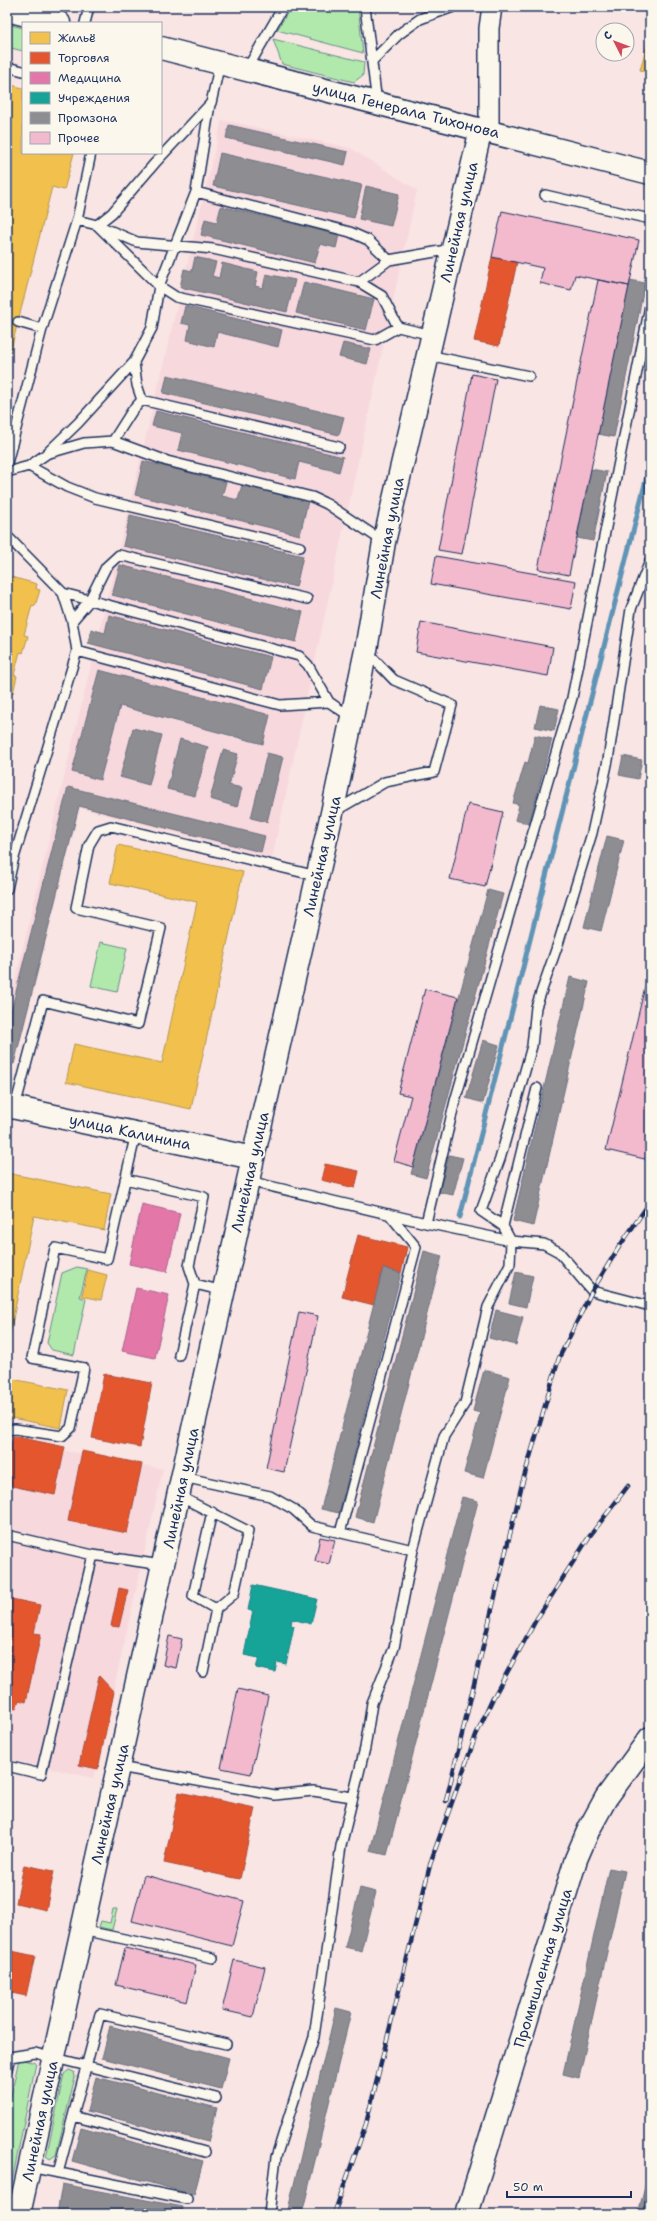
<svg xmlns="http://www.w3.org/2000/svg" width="657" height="2221" font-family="'Shantell Sans',sans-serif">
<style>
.built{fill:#f7d8dd}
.green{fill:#b1e9ad;stroke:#668c86}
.homes{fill:#f2c14e;stroke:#b29553}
.shops{fill:#e4572e;stroke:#a84b3c}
.health{fill:#e377a8;stroke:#a76192}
.public{fill:#17a398;stroke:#188087}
.industry{fill:#8d8d92;stroke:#6b7182}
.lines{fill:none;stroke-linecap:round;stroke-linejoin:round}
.stream{stroke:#6094b6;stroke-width:5}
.building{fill:#f3bace;stroke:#1b2f5e}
.service-casing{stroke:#1b2f5e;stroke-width:12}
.minor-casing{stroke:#1b2f5e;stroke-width:22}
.tertiary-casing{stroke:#1b2f5e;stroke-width:25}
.secondary-casing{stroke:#1b2f5e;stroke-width:25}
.service{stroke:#fbf7ec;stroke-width:9}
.minor{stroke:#fbf7ec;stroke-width:19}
.tertiary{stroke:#fbf7ec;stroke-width:22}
.secondary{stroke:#fbf7ec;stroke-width:22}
.rail-casing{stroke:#1b2f5e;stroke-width:4.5}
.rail{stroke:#fbf7ec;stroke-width:3;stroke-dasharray:9;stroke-linecap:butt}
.labels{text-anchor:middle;stroke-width:4;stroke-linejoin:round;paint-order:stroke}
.street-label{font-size:15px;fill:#1b2f5e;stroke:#fbf7ec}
</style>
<rect width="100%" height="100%" fill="#f9e5e3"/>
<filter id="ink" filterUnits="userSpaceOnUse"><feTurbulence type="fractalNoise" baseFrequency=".025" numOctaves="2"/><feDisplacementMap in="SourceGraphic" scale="8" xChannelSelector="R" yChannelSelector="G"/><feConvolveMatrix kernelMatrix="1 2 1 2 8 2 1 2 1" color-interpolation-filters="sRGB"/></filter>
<g filter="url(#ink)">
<!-- built -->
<path class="built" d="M222 120 350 148 417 190 272 858 80 808 14 1065 7 1063V1015Z
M7 1440 163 1469 94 1778 7 1759Z"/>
<!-- green -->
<path class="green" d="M291 7H358L363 53 277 30Z
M7 24 23 28V51L7 47Z
M273 39 364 62 363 75 354 82 282 64Z
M101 942 127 948 117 992 91 986Z
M77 1267 87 1269 80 1297 86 1299 74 1355 52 1350 47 1343 62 1273Z
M113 1909H117L112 1930 99 1927 101 1921 110 1923Z
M19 2059 36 2063 7 2206V2114Z
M69 2070 74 2072 75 2077 56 2155 50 2159 46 2156 47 2153 64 2074Z"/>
<!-- homes -->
<path class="homes" d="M648 41 650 42V72L640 70Z
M7 84 23 88V153H74L64 190 52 187 7 365V169L11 153 7 152Z
M11 577 37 584 36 589 40 590 35 606 32 605 24 635 28 636 23 653 20 652 14 675 17 676 13 693H9L7 701V594Z
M118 845 243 872 191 1109 66 1082 74 1044 162 1063 197 902 110 883Z
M7 1173 111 1194 104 1230 34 1216 7 1348Z
M88 1270 107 1275 101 1300 82 1296Z
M7 1378 68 1390 61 1428 7 1417Z"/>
<!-- shops -->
<path class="shops" d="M492 257 517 262 499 346 474 341Z
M325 1164 359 1171 355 1188 321 1180Z
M358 1235 407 1247 401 1273 383 1268 374 1305 342 1297Z
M104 1374 152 1383 140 1447 92 1438Z
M13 1436 65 1447 55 1495 7 1485V1464Z
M82 1451 142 1464 127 1533 68 1521Z
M119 1588 128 1590 119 1627 111 1626Z
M7 1598 40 1605 34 1633 41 1634 26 1702 19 1700 16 1709 7 1707Z
M99 1676 114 1692 98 1769 79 1765Z
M179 1792 255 1808 240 1879 164 1863Z
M24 1865 54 1871 46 1910 16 1903Z
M7 1950 35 1956 26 1996 7 1992Z"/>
<!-- health -->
<path class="health" d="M142 1204 180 1213 167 1272 129 1264Z
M136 1288 169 1295 155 1358 122 1351Z"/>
<!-- public -->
<path class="public" d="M253 1585 317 1599 311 1624 292 1619 291 1625 294 1626 286 1664 277 1662 275 1672 256 1668 259 1658 244 1655 253 1611 248 1610Z"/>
<!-- industry -->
<path class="industry" d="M229 125 348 152 345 165 226 138Z
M220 153 362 185 354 218 213 186Z
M366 186 399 194 391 226 359 219Z
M221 206 339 235 336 248 320 244 315 263 201 235 205 219 217 222Z
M195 257 216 262 212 276 219 278 222 263 258 272 255 286 263 288 266 274 295 280 287 312 180 287 184 269 192 271Z
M630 280 645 283 614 437 598 434Z
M304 282 374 299 366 330 296 313Z
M185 306 282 330 278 347 217 332 214 347 187 340 190 325 181 323Z
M343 343 371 349 367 364 339 357Z
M167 375 344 417 339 435 163 393Z
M156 411 343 457 339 472 299 462 295 479 178 450 182 433 152 426Z
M143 461 226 482 222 496 238 500 242 485 308 501 300 535 135 495Z
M591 469 607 472 593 541 577 538Z
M130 515 303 556 296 587 123 546Z
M120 565 303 612 296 642 112 595Z
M109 615 271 657 263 689 88 643 91 629 105 633Z
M650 639V656L646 655Z
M99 670 270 715 263 744 120 706 100 780 72 772Z
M540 705 559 709 554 731 535 727Z
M133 728 162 735 149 785 120 777Z
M535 735 552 739 529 824 515 820 519 805 513 803 525 762 528 763Z
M180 739 208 747 195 796 167 789Z
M223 750 238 754 229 785 242 788 237 807 210 799Z
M267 753 283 757 267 822 251 818Z
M623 756 642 760 638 779 619 775Z
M68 787 265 836 261 852 79 806 14 1064 7 1062V1027Z
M607 836 624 840 601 931 584 927Z
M488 890 503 894 426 1178 411 1174Z
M570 977 589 982 533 1226 513 1221Z
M483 1040 499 1045 483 1103 466 1098Z
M449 1155 463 1158 453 1195 439 1192Z
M424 1251 442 1256 373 1522 355 1517Z
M383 1268 401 1273 339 1513 321 1509Z
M516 1272 533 1276 526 1307 509 1303Z
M496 1310 523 1317 516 1345 489 1338Z
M484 1370 510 1377 483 1478 464 1473 480 1413 473 1411Z
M462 1497 478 1501 387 1855 370 1851Z
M609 1868 625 1871 579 2078 563 2074Z
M360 1888 376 1892 361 1951 345 1947Z
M336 2008 351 2012 302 2214H287Z
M110 2026 229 2058 221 2089 102 2058Z
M96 2077 217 2108 208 2142 87 2111Z
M81 2128 203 2161 194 2195 72 2161Z
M650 2165V2214H638Z
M62 2184 183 2207 182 2214H57Z"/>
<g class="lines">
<!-- stream -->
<path class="stream" d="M460 1217 650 464"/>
</g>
<!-- building -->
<path class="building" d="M502 211 639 240 629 286 575 275 571 290 540 283 543 268 492 257Z
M598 280 629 286 569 575 538 569Z
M472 374 496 379 462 554 438 550Z
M436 556 576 581 571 609 431 584Z
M421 622 553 647 548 676 416 652Z
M468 804 503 812 485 887 450 879Z
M648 974H650L649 1160 606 1150Z
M425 989 458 997 413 1167 394 1161 411 1096 398 1093Z
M299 1312 318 1316 284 1472 266 1468Z
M320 1537 335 1540 329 1564 315 1561Z
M169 1636 182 1639 176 1668 163 1665Z
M238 1689 268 1696 251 1774 221 1768Z
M144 1875 244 1901 232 1946 132 1921Z
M125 1948 196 1965 187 2002 116 1985Z
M234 1960 265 1967 253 2017 222 2010Z"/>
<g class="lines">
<defs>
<path id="service" d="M365 7 377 103
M85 23 89 7
M372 61 399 34 420 19 453 7
M220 63 211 103 155 163 112 213 97 225 137 242 213 249 359 282 389 260 452 249
M7 67 23 71
M247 69 283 7
M196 192 350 232 368 240 389 260
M545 195 650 219
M77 220 97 225 159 286 176 297 375 340 398 327 432 335
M359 282 382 296 398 327
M18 322 42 329
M428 355 529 376
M134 362 137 385 142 400
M113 441 132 411 142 400 339 447
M46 454 84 443 113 441 167 461 312 497 327 504 384 542
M7 463 42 329 77 220 91 153
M29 466 67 487 95 498 300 547
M7 472 29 466 45 455 78 423 134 362 152 328 159 286 196 192 210 104
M7 536 63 593 72 621 77 651 13 861 7 889
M63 593 299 656 308 665 329 702
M72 621 89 601 106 567 119 555 307 599
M77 651 280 705 329 702 351 717
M335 811 385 782 434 772 452 705 394 680 367 652
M15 1107 43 1001 138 1024 161 928 76 908 89 845 98 830 111 826 317 876
M125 1179 204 1197 189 1266 195 1284 179 1355
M248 1181 426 1223 511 1241 544 1244 559 1252 592 1291 650 1306
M426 1223 455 1101 572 698 650 306
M503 1226 537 1088
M195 1284 224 1291
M7 1430 15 1429 62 1436 71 1428 84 1368 32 1358 55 1248 107 1259 136 1133
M183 1477 270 1496 293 1509 312 1526 413 1550
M179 1496 248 1531 234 1594 216 1609 203 1672
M212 1512 193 1596 216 1609
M340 1533 416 1247 389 1214
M7 1535 93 1555 162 1565
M7 1766 41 1774 93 1555
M119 1767 275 1795 313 1791 352 1797
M82 1930 213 1958
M7 2069 10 2057 35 2053 216 2098
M73 2116 205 2152
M30 2167 187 2199
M58 2173 100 2014 226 2044
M269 2214 276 2157 314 2037 341 1846 365 1748 372 1703 394 1648 413 1550 444 1436 465 1403 488 1307 510 1264 511 1241 503 1226 481 1211 500 1159 532 1046 536 1007 559 941 592 833 608 760 631 609 650 561"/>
<path id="minor" d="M489 131V28L492 7"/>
<path id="tertiary" d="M467 2214 576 1859 589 1829 606 1798 650 1738"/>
<path id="secondary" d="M7 10 59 23
M161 48 650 173
M7 1106 253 1158
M19 2214 253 1158 332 813 366 650 384 542 481 129"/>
</defs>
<!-- service casing -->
<use href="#service" class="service-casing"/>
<!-- minor casing -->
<use href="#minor" class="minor-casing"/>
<!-- tertiary casing -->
<use href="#tertiary" class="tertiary-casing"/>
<!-- secondary casing -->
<use href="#secondary" class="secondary-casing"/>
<!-- service -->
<use href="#service" class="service"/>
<!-- minor -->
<use href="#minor" class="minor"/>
<!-- tertiary -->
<use href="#tertiary" class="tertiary"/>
<!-- secondary -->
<use href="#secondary" class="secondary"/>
<defs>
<path id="rail" d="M446 1801 522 1484 559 1358 592 1291 619 1247 650 1202
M334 2214 366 2124 431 1861 476 1735 493 1698 536 1620 589 1537 628 1486"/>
</defs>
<!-- rail casing -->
<use href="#rail" class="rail-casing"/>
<!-- rail -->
<use href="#rail" class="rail"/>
</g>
</g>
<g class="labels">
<!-- street labels -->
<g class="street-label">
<text transform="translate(406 110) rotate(14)" y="5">улица Генерала Тихонова</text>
<text transform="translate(459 222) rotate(-77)" y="5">Линейная улица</text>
<text transform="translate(387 538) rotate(-79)" y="5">Линейная улица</text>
<text transform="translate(322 856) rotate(-77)" y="5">Линейная улица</text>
<text transform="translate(130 1132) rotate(12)" y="5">улица Калинина</text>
<text transform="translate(250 1172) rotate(-77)" y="5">Линейная улица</text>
<text transform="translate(181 1488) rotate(-78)" y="5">Линейная улица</text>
<text transform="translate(110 1804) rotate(-77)" y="5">Линейная улица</text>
<text transform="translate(543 1968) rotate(-73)" y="5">Промышленная улица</text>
<text transform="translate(40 2121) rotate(-78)" y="5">Линейная улица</text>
</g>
</g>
<!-- margin -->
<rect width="657" height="2221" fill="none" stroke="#fbf7ec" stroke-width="24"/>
<rect x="12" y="12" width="633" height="2197" fill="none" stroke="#1b2f5e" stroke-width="1.5" filter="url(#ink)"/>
<!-- legend -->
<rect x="22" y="22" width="140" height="132" fill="#fbf7ec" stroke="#a1a7b3"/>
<rect x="30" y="32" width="20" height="12" fill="#f2c14e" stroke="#a1a7b3"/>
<text x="58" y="42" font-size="12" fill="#1b2f5e">Жильё</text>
<rect x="30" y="52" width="20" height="12" fill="#e4572e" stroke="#a1a7b3"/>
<text x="58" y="62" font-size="12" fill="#1b2f5e">Торговля</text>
<rect x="30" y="72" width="20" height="12" fill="#e377a8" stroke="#a1a7b3"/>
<text x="58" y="82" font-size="12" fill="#1b2f5e">Медицина</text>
<rect x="30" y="92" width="20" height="12" fill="#17a398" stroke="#a1a7b3"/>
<text x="58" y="102" font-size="12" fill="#1b2f5e">Учреждения</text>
<rect x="30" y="112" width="20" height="12" fill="#8d8d92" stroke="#a1a7b3"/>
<text x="58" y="122" font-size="12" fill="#1b2f5e">Промзона</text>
<rect x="30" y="132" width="20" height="12" fill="#f3bace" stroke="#a1a7b3"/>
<text x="58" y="142" font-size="12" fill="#1b2f5e">Прочее</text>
<!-- north arrow -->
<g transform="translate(615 42) rotate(312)"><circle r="19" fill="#fbf7ec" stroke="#a1a7b3"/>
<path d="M0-3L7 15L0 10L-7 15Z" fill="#d1495b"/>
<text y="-6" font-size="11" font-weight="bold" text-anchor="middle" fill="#1b2f5e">С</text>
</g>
<!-- scale -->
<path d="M507 2191v6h124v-6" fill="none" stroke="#1b2f5e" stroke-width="2"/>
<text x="513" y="2191" font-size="12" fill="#1b2f5e" stroke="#fbf7ec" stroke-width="3" paint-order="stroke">50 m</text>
</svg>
